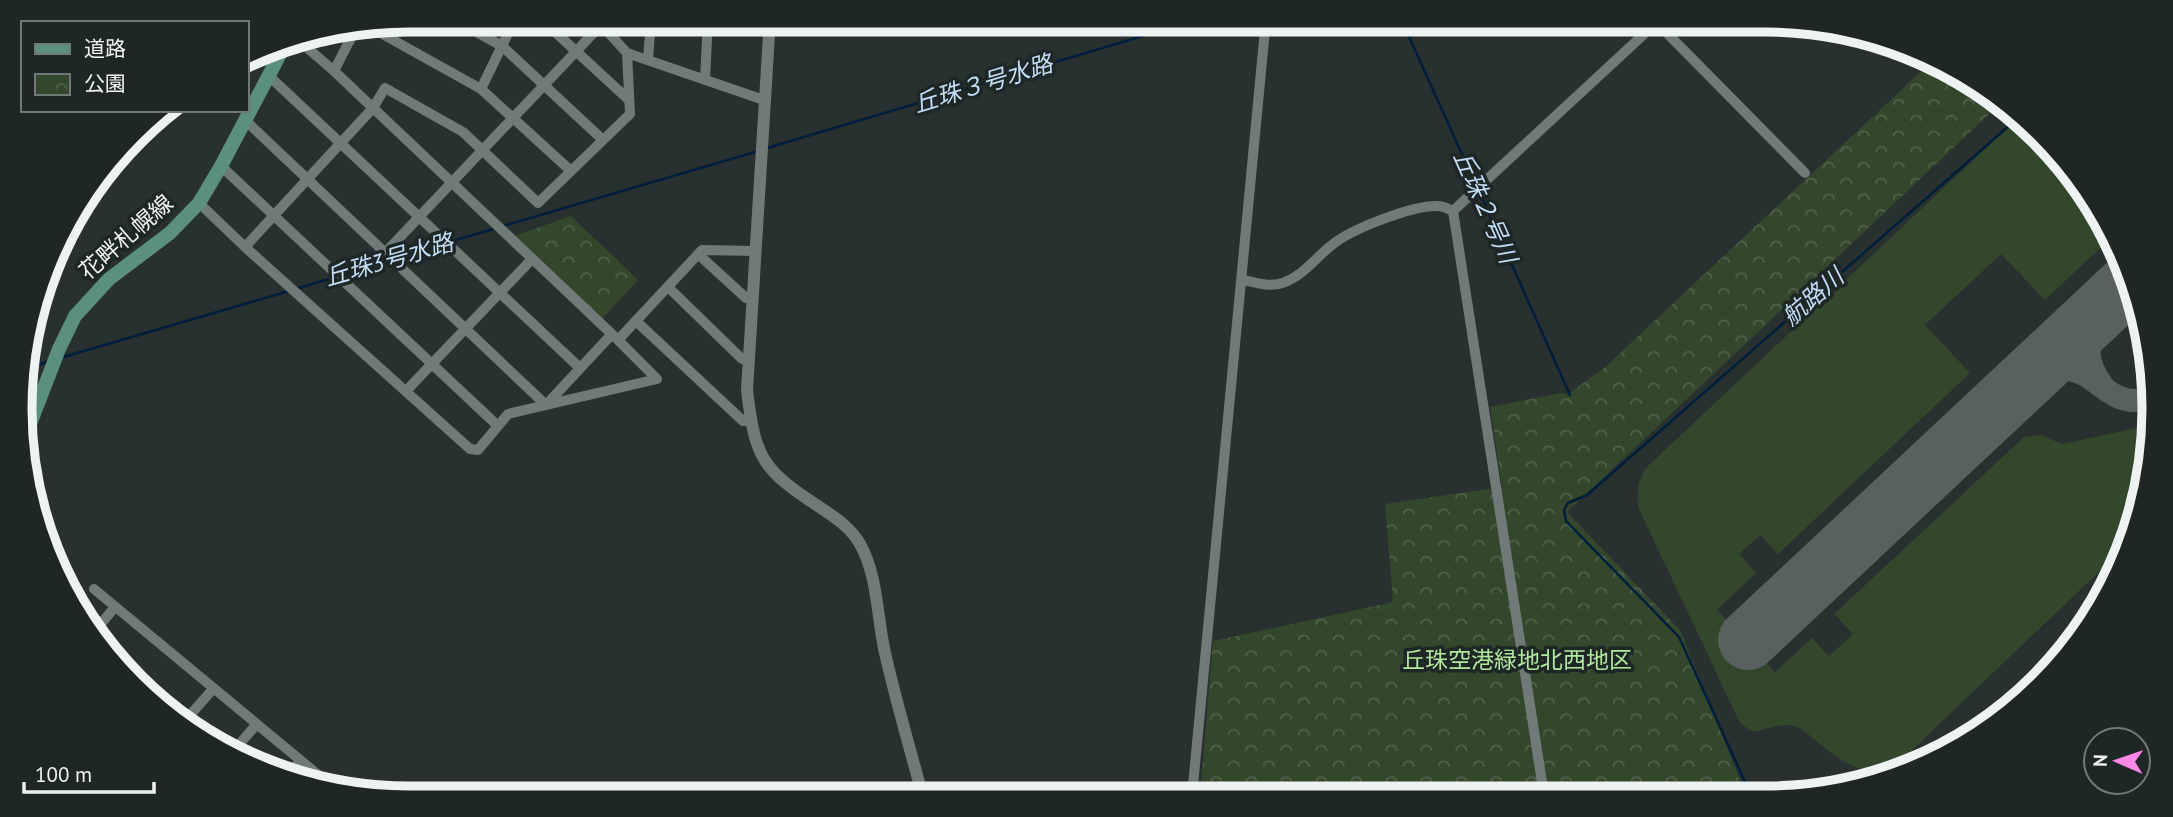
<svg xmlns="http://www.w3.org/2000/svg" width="2173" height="817" font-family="'PT Sans','Noto Sans JP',sans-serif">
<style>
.green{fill:#33472c}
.park{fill:url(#park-crowns)}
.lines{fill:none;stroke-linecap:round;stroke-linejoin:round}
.stream{stroke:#001e3b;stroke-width:2.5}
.taxiway{stroke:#586060;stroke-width:23}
.runway{stroke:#586060;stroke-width:60}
.minor{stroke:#707a79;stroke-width:10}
.tertiary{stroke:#707a79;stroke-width:12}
.secondary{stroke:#5b9080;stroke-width:14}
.labels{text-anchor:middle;stroke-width:7;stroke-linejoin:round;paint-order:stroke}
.street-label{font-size:23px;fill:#edf2f2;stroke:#1e2626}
.park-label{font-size:23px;fill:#b0e69d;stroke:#1e2626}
.water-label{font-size:24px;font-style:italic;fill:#c4ddf7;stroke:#1e2626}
.rim{fill:none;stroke:#edf2f2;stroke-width:9}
</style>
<defs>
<pattern id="park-crowns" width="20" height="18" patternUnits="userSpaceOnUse" patternTransform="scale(1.75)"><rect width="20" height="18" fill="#33472c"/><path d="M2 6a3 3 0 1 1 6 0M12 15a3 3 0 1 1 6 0" fill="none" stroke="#51624b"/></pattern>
</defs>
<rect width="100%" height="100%" fill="#283030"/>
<!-- green -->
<path class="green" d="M2018 118 2102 214 2110 239 2045 300 2001 254 1925 325 1970 373 1778 554 1760 535 1739 554 1756 573 1717 610 1775 672 1812 638 1829 656 1853 634 1834 614 2024 437 2041 435 2062 444 2146 426 2140 510 2123 549 1910 752C1872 780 1854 772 1820 744 1811 737 1804 729 1793 726 1780 722 1765 731 1751 731L1740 723 1638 507C1637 490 1637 479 1649 465Z"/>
<!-- park -->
<path class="park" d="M1929 64 2003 101 1567 512 1680 630 1746 795 1200 796 1213 641 1393 602 1385 504 1502 487 1490 407 1561 393 1567 395 1604 368Z
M571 216 638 280 602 319 514 236Z"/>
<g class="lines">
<!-- stream -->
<path class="stream" d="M1401 19 1476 185
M767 148 1200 19
M1479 191 1570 395
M503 226 755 152
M449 242 497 228
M396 259 443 244
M342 275 390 261
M295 289 336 277
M60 358 289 291
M23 369 47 362
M1751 795 1679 637 1566 521 1564 510 1568 503 1587 495 2018 118"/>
<!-- taxiway -->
<path class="taxiway" d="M2023 382C2095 341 2095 412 2148 399
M2103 386C2081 359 2087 329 2107 303"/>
<!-- runway -->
<path class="runway" d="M1748 640 2126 286"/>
<!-- minor -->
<path class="minor" d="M453 19 502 46 603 140
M541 19 629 100
M1653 19 1805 173
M597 20 627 53 764 100
M368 26 481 89 571 171
M296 38 334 71 616 338
M648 60 651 19
M334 71 356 28
M269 76 580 368
M705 80 708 19
M481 89 515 19
M245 120 546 405 612 334
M221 166 498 426
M199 203 245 247 470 449 478 450 508 414 657 379 618 340 702 250 755 251
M245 247 373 108 385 88 463 132 538 203 630 114 627 53
M385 253 602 24
M698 254 746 298H753
M1243 280C1257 283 1271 288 1285 282 1304 275 1316 257 1332 245 1351 229 1413 205 1438 206 1444 206 1448 209 1453 211
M668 287 742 359H749
M636 321 743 421 751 420
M406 391 532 259
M94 589 334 788
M93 633 115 607
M183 723 213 689
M235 749 256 725
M288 775 300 761
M1544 795 1453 211 1656 23
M1192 796 1266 19"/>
<!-- tertiary -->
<path class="tertiary" d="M770 19 747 390C755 460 763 470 821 508 836 518 851 528 860 544 878 576 877 618 885 653 896 701 910 749 923 797"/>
<!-- secondary -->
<path class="secondary" d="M25 437 59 349 75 316 109 279 170 233 199 203 221 166 288 39"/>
</g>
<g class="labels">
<!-- street labels -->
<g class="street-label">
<text transform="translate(126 237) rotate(-41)" y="8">花畔札幌線</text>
</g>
<!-- park labels -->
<g class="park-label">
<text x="1517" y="668">丘珠空港緑地北西地区</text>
</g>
<!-- water labels -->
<g class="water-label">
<text transform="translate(983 84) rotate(-17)" y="8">丘珠３号水路</text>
<text transform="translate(1485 207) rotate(66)" y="8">丘珠２号川</text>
<text transform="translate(389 260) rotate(-16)" y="8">丘珠3号水路</text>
<text transform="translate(1813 297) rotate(-41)" y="8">航路川</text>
</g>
</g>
<!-- crop -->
<path d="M0 0H2173V817H0ZM409 32H1765A377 377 0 0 1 2142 409V409A377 377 0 0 1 1765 786H409A377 377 0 0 1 32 409V409A377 377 0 0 1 409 32Z" fill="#1e2626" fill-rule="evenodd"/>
<path class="rim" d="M409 32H1765A377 377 0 0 1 2142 409V409A377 377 0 0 1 1765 786H409A377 377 0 0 1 32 409V409A377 377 0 0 1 409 32Z"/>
<!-- legend -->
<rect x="21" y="21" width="228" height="91" fill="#1e2626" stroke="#717878" stroke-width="2"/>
<rect x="35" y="44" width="35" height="10" fill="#5b9080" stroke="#717878" stroke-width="2"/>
<text x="84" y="56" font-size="21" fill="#edf2f2">道路</text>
<rect x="35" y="74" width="35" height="21" fill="url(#park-crowns)" stroke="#717878" stroke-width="2"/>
<text x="84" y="91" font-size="21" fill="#edf2f2">公園</text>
<!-- north arrow -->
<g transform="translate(2117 761) rotate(272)"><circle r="33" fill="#1e2626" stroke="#717878" stroke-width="2"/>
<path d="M0-5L12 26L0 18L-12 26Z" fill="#fb87e6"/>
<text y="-10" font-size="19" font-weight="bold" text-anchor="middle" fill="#edf2f2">N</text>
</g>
<!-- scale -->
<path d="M24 782v10h130v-10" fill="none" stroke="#edf2f2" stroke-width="3.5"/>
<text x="35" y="782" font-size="21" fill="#edf2f2" stroke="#1e2626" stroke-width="5" paint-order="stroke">100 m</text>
</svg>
